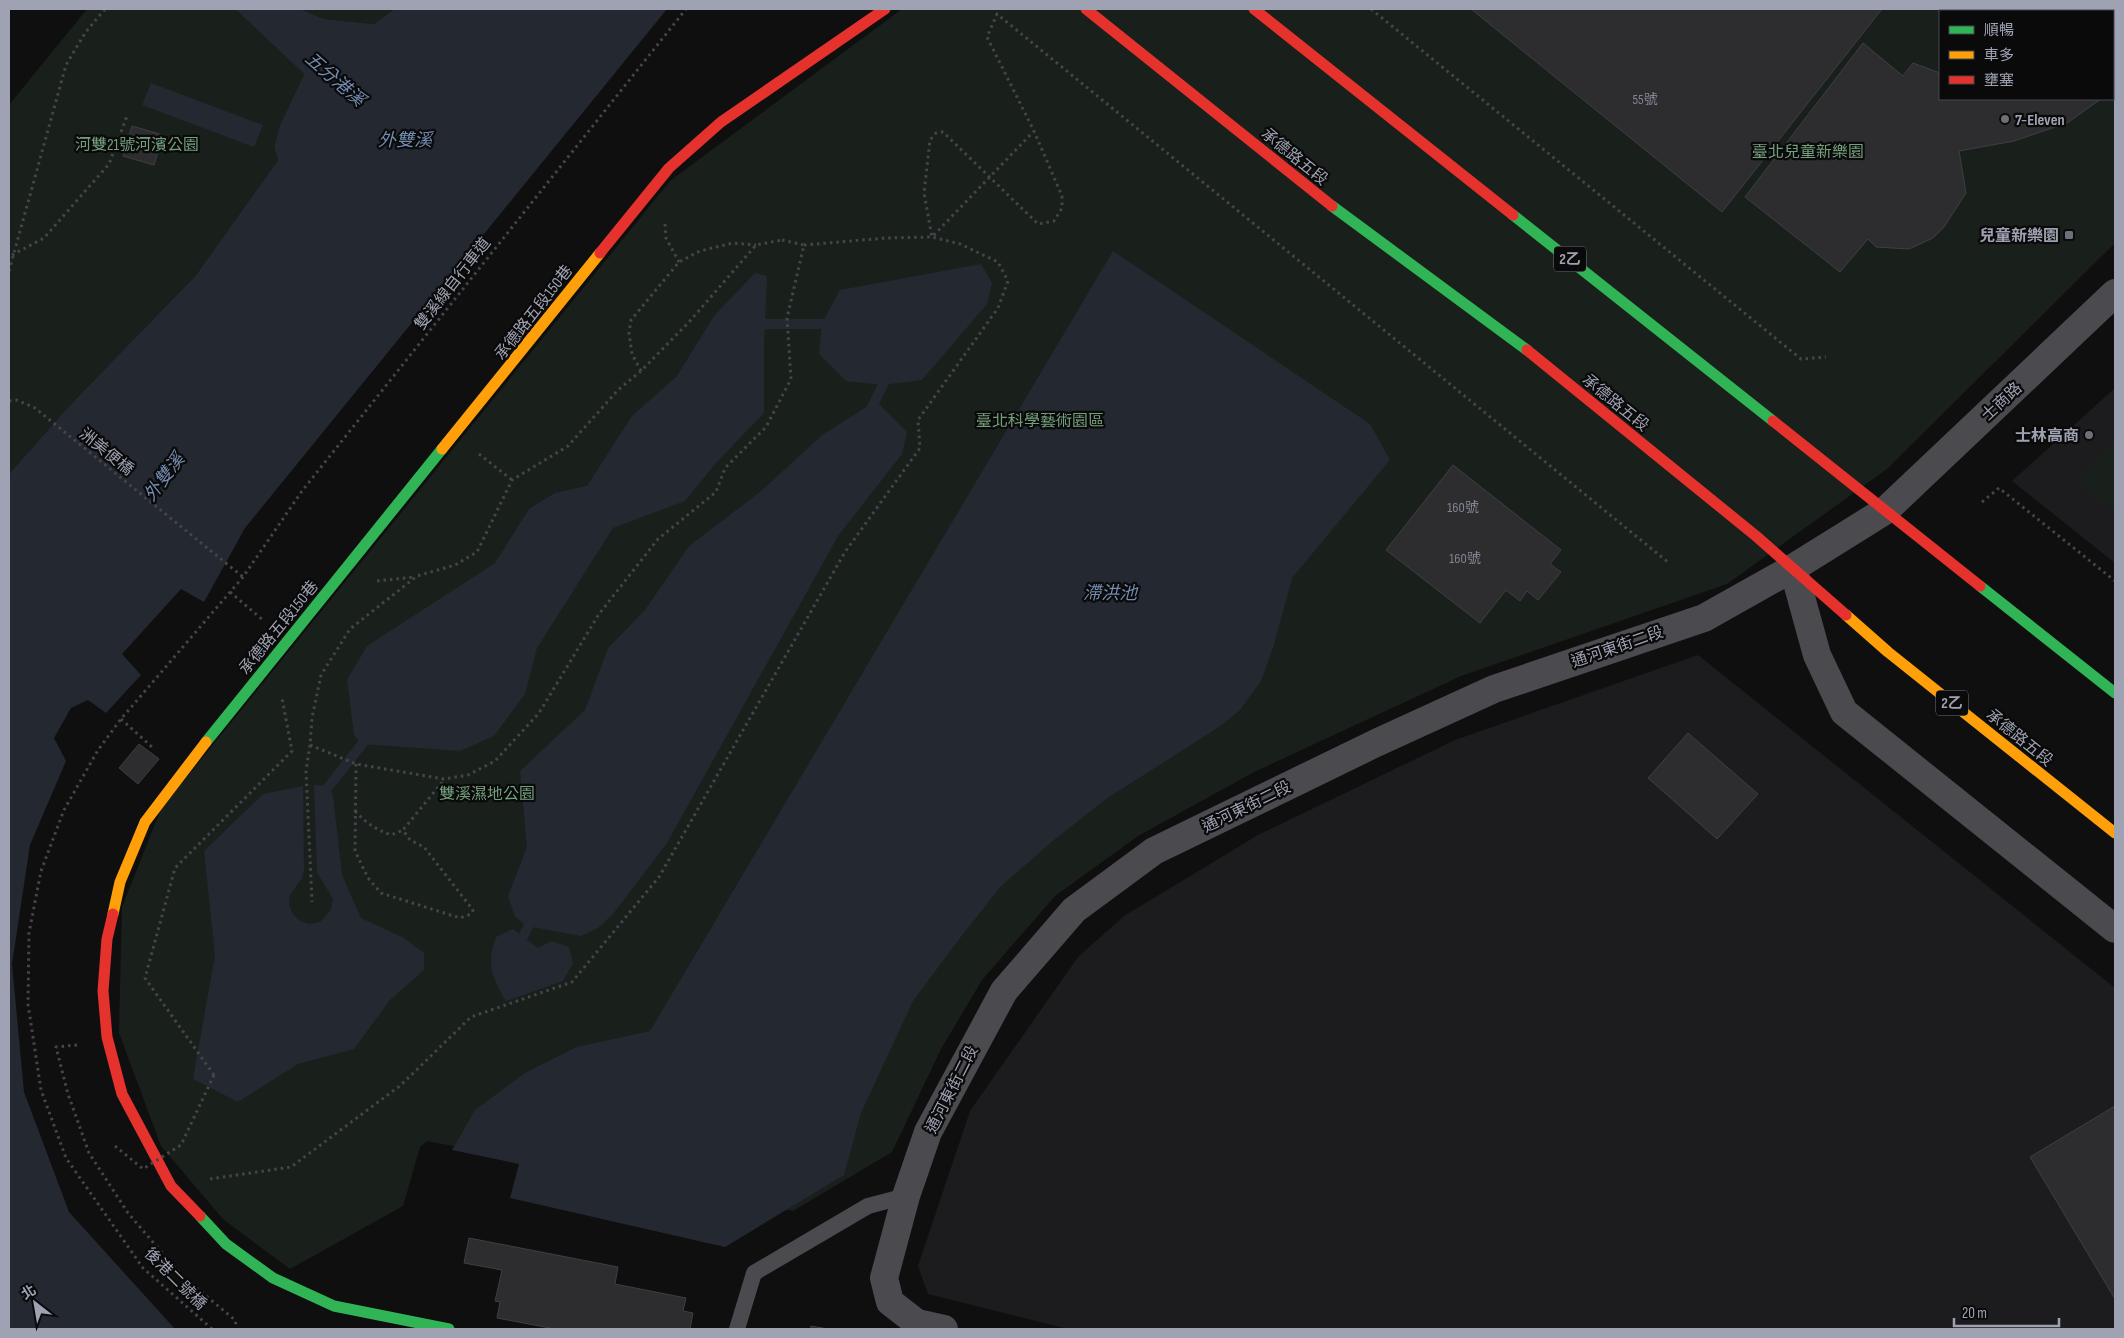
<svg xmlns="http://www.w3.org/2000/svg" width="2124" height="1338" font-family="'Sofia Sans Condensed','Noto Sans TC',sans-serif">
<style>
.built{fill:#1c1c1e}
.green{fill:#19201b;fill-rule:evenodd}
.water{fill:#232831}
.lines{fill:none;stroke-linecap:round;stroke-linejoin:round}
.stream{stroke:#232831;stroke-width:10}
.building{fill:#2d2d2f;stroke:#3e3f44}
.path{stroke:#45454a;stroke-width:3;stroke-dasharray:2.5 4;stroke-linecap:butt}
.lane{stroke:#4a4a4f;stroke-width:16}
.street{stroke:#4a4a4f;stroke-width:28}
.fast{stroke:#30b455;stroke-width:11}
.slow{stroke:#ff9f0a;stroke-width:11}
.jam{stroke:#e5322d;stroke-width:11}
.path-bridge{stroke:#45454a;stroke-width:3;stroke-dasharray:2.5 4;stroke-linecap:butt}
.poi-dot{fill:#6d6f79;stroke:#0a0a0b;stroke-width:2}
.labels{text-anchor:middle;stroke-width:4.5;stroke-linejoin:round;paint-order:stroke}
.number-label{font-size:14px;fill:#828591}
.shield{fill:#0a0a0b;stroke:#727480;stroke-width:1}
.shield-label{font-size:15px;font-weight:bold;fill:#9fa2b2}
.poi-label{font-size:16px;font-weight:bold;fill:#9fa2b2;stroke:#0a0a0b;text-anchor:end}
.park-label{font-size:16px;fill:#749f7c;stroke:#0a0a0b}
.street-label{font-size:16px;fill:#9fa2b2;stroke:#0a0a0b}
.water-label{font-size:18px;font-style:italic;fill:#738cb0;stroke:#0a0a0b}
</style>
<rect width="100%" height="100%" fill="#0f0f10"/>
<!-- built -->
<path class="built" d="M2115 388V563L2012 481Z
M1698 655 2115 988V1329H1068L928 1294 918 1266 970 1111 1078 957 1124 916 1258 835 1455 740Z"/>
<!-- green -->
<path class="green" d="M87 9H235L304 74 280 125 274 147 278 160 196 275 71 404 9 474V105Z
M300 9H394L374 24 323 19Z
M902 9H2115V243L1887 469 1727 584 1461 676 1254 772 1138 836 1055 896 982 980 941 1049 892 1152 793 1211 427 1141 420 1147 403 1206 290 1269 223 1219 161 1146 119 1033 122 907 161 809 670 181ZM1940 11H2113V99H1940Z
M2115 437V513L2076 482Z"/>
<!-- water -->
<path class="water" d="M235 9H300L324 19 374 24 394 9H667L245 528 204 602 181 589 122 654 141 675 106 713 88 700 71 708 54 738 66 761 30 845 12 964 24 1092 69 1212 175 1329H9V474L71 404 196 275 278 160 274 147 280 125 304 74Z
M151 83 263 125 254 147 142 105Z
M1113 251 1370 424 1390 460 1292 578 1273 648 1261 681 1240 710 1219 727 1106 799 1054 840 1001 886 960 938 913 1001 861 1113 844 1175 725 1247 510 1198 519 1164 452 1150 475 1110 525 1073 577 1047 650 1031Z
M981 264 992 283 987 304 922 380 883 385 846 381 819 354 822 323 840 290Z
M755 273 767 276 764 343V413L715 464 685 501 613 528 537 648 525 694 494 736 460 751 361 744 354 735 347 680 367 646 495 563 529 509 555 493 587 486 632 416 677 376 714 316Z
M876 401 907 432 902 454 838 536 667 843 613 914 598 928 581 936 527 926 515 917 508 896 527 847 520 771 585 710 608 648 645 610 689 546 760 492 822 435Z
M314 785 329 786 333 796 342 875 361 918 404 938 424 953V970L390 1000 354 1049 298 1064 238 1102 193 1079 215 955 204 851 263 794 303 786 304 870 302 878 290 895 289 905 293 914 300 921 309 924 320 922 326 916 331 909 333 899 317 872Z
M513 929 538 948 552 941 569 947 573 963 563 981 506 1001C492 978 486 963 496 937Z"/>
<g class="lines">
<!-- stream -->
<path class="stream" d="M756 332 764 324H835
M870 411 883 385 885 371
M329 786 370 734
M524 935 534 916"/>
</g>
<!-- building -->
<path class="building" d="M1471 9H1882L1722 212Z
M2082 9H2115V83L2113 85V11H2081Z
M1863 43 1903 76 1913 63 1940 73V99H2101L2067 123 2014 141 1959 151 1966 193 1944 227 1933 238 1909 249 1876 247 1868 239 1840 272 1745 197Z
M132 126 163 135 154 165 123 156Z
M1453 465 1561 550 1550 564 1561 572 1538 600 1527 591 1520 601 1506 590 1480 623 1386 550Z
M1688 733 1758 794 1717 839 1648 778Z
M139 744 159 759 138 784 119 768Z
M2115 1106V1299L2030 1157Z
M469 1238 618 1267 615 1284 686 1298 683 1311 693 1313 690 1329H555L497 1318 500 1302 495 1301 502 1270 464 1263Z
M811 1326 828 1329H810Z"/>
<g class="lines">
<!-- path -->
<path class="path" d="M1371 9 1801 359 1826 357
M665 224 666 238 679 262
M782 240 804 245 787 318 791 379 766 427 725 468 716 492 658 539 599 614 539 713 495 761 468 775 444 779 356 764 310 745 312 718 321 675 350 629 417 576 455 565 477 552 512 480 568 446 618 390 641 371 689 322 756 245Z
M804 245 886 238 932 237 924 193 930 140 936 133 943 132 1038 224 1054 221 1062 208V196L1034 131 987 37 997 14 1669 563
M12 255 44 238 109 164 127 116
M9 271 66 65 85 33 105 9
M641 371 632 354 629 333 631 320 679 262 700 251 733 243 756 245
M9 401 17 400 35 408 243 577
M479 454 512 480
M1982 502 1999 488 2115 581
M377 581 415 577
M230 592 264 621
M121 719 152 747
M310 745 306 771 312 902
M356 764 355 851 368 878 381 893 460 918 471 914 473 910 424 847 410 840 403 830 444 780
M355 811C366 823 375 829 391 835L403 830
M77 1045 56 1047 68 1094 89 1153 128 1213 182 1276 235 1320 237 1329
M214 1075 145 978 175 868 292 751 282 698
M210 1179 291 1167 401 1085 471 1017 572 982 659 877 845 552 920 448 918 420 998 308 1008 281 998 262 960 244 932 237 1034 131
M212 1329 143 1268 66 1158 41 1090 28 1004 29 933 41 871 64 810 98 750 121 719 243 577 302 491 686 9"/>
<!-- lane -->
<path class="lane" d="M737 1329 754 1273 868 1206 906 1196"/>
<!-- street -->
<path class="street" d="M1793 568 1817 655 1844 712 2115 929
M944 1329 917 1323 890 1302 884 1278 906 1196 928 1132 1004 991 1074 910 1154 851 1376 743 1494 689 1704 618 1793 568 1886 510 2115 293"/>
<!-- fast -->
<path class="fast" d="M1332 206 1527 350
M1513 215 1773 421
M1980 586 2115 693
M206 742 442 449
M200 1216 226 1244 273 1278 334 1306 449 1329"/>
<!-- slow -->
<path class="slow" d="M442 449 600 253
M1846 615 1888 652 2115 833
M113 914 120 882 145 822 206 742"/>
<!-- jam -->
<path class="jam" d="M1086 9 1332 206
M1254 9 1513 215
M600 253 669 168 721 122 885 9
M1527 350 1756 536 1846 615
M1773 421 1980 586
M113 914 107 939 103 991 107 1037 122 1094 171 1186 200 1216"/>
<!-- path-bridge -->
<path class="path-bridge" d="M115 1146 143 1169 181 1145 214 1075"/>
</g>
<!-- markers -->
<g class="poi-dot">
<circle cx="2005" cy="119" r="5"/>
<rect x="2064" y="230" width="10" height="10" rx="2.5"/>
<circle cx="2089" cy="435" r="5"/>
</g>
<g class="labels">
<!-- number labels -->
<g class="number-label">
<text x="1645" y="104">55號</text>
<text x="1463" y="512">160號</text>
<text x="1465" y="563">160號</text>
</g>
<!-- shield labels -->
<g class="shield">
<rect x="1554" y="246.5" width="32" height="25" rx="4"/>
<rect x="1936" y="690.5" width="32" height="25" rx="4"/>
</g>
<g class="shield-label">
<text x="1570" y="264">2乙</text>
<text x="1952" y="708">2乙</text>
</g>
<!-- poi labels -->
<g class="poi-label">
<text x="2015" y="125" text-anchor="start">7-Eleven</text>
<text x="2059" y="241">兒童新樂園</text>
<text x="2079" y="441">士林高商</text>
</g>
<!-- park labels -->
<g class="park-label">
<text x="137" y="150">河雙21號河濱公園</text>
<text x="1808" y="157">臺北兒童新樂園</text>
<text x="1040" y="426">臺北科學藝術園區</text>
<text x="487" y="799">雙溪濕地公園</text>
</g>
<!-- street labels -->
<g class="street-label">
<text transform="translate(1295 156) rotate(39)" y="6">承德路五段</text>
<text transform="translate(452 283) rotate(-52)" y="6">雙溪線自行車道</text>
<text transform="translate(533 312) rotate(-52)" y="6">承德路五段150巷</text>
<text transform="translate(2001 401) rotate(-43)" y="6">士商路</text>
<text transform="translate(1616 402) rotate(39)" y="6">承德路五段</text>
<text transform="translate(107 451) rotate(39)" y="6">洲美便橋</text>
<text transform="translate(278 627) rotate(-51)" y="6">承德路五段150巷</text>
<text transform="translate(1617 646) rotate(-19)" y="6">通河東街二段</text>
<text transform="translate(2020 737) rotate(39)" y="6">承德路五段</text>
<text transform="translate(1246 806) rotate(-26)" y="6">通河東街二段</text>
<text transform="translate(951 1089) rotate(-63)" y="6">通河東街二段</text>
<text transform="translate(176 1278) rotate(45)" y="6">後港二號橋</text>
</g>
<!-- water labels -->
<g class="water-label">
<text transform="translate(335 79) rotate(41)" y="6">五分港溪</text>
<text x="405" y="146">外雙溪</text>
<text transform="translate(164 477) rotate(-53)" y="6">外雙溪</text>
<text x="1110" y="599">滯洪池</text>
</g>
</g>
<!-- border -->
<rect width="2124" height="1338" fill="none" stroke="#9fa2b2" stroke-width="20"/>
<!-- legend -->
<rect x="1939" y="10" width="175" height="90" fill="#0a0a0b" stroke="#46474e"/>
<rect x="1949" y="26" width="25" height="8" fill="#30b455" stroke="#46474e"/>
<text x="1984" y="35" font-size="15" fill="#9fa2b2">順暢</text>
<rect x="1949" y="51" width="25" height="8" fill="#ff9f0a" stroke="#46474e"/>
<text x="1984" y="60" font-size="15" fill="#9fa2b2">車多</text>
<rect x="1949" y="76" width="25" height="8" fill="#e5322d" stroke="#46474e"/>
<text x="1984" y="85" font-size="15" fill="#9fa2b2">壅塞</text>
<!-- north arrow -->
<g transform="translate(35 1303) rotate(329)" stroke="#0a0a0b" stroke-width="4" paint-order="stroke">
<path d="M0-4L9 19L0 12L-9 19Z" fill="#9fa2b2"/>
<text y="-8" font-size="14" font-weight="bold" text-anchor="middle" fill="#9fa2b2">北</text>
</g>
<!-- scale -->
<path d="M1954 1318v8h105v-8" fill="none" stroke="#9fa2b2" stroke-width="2.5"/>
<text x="1962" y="1318" font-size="15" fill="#9fa2b2" stroke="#0a0a0b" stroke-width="4" paint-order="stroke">20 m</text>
</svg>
